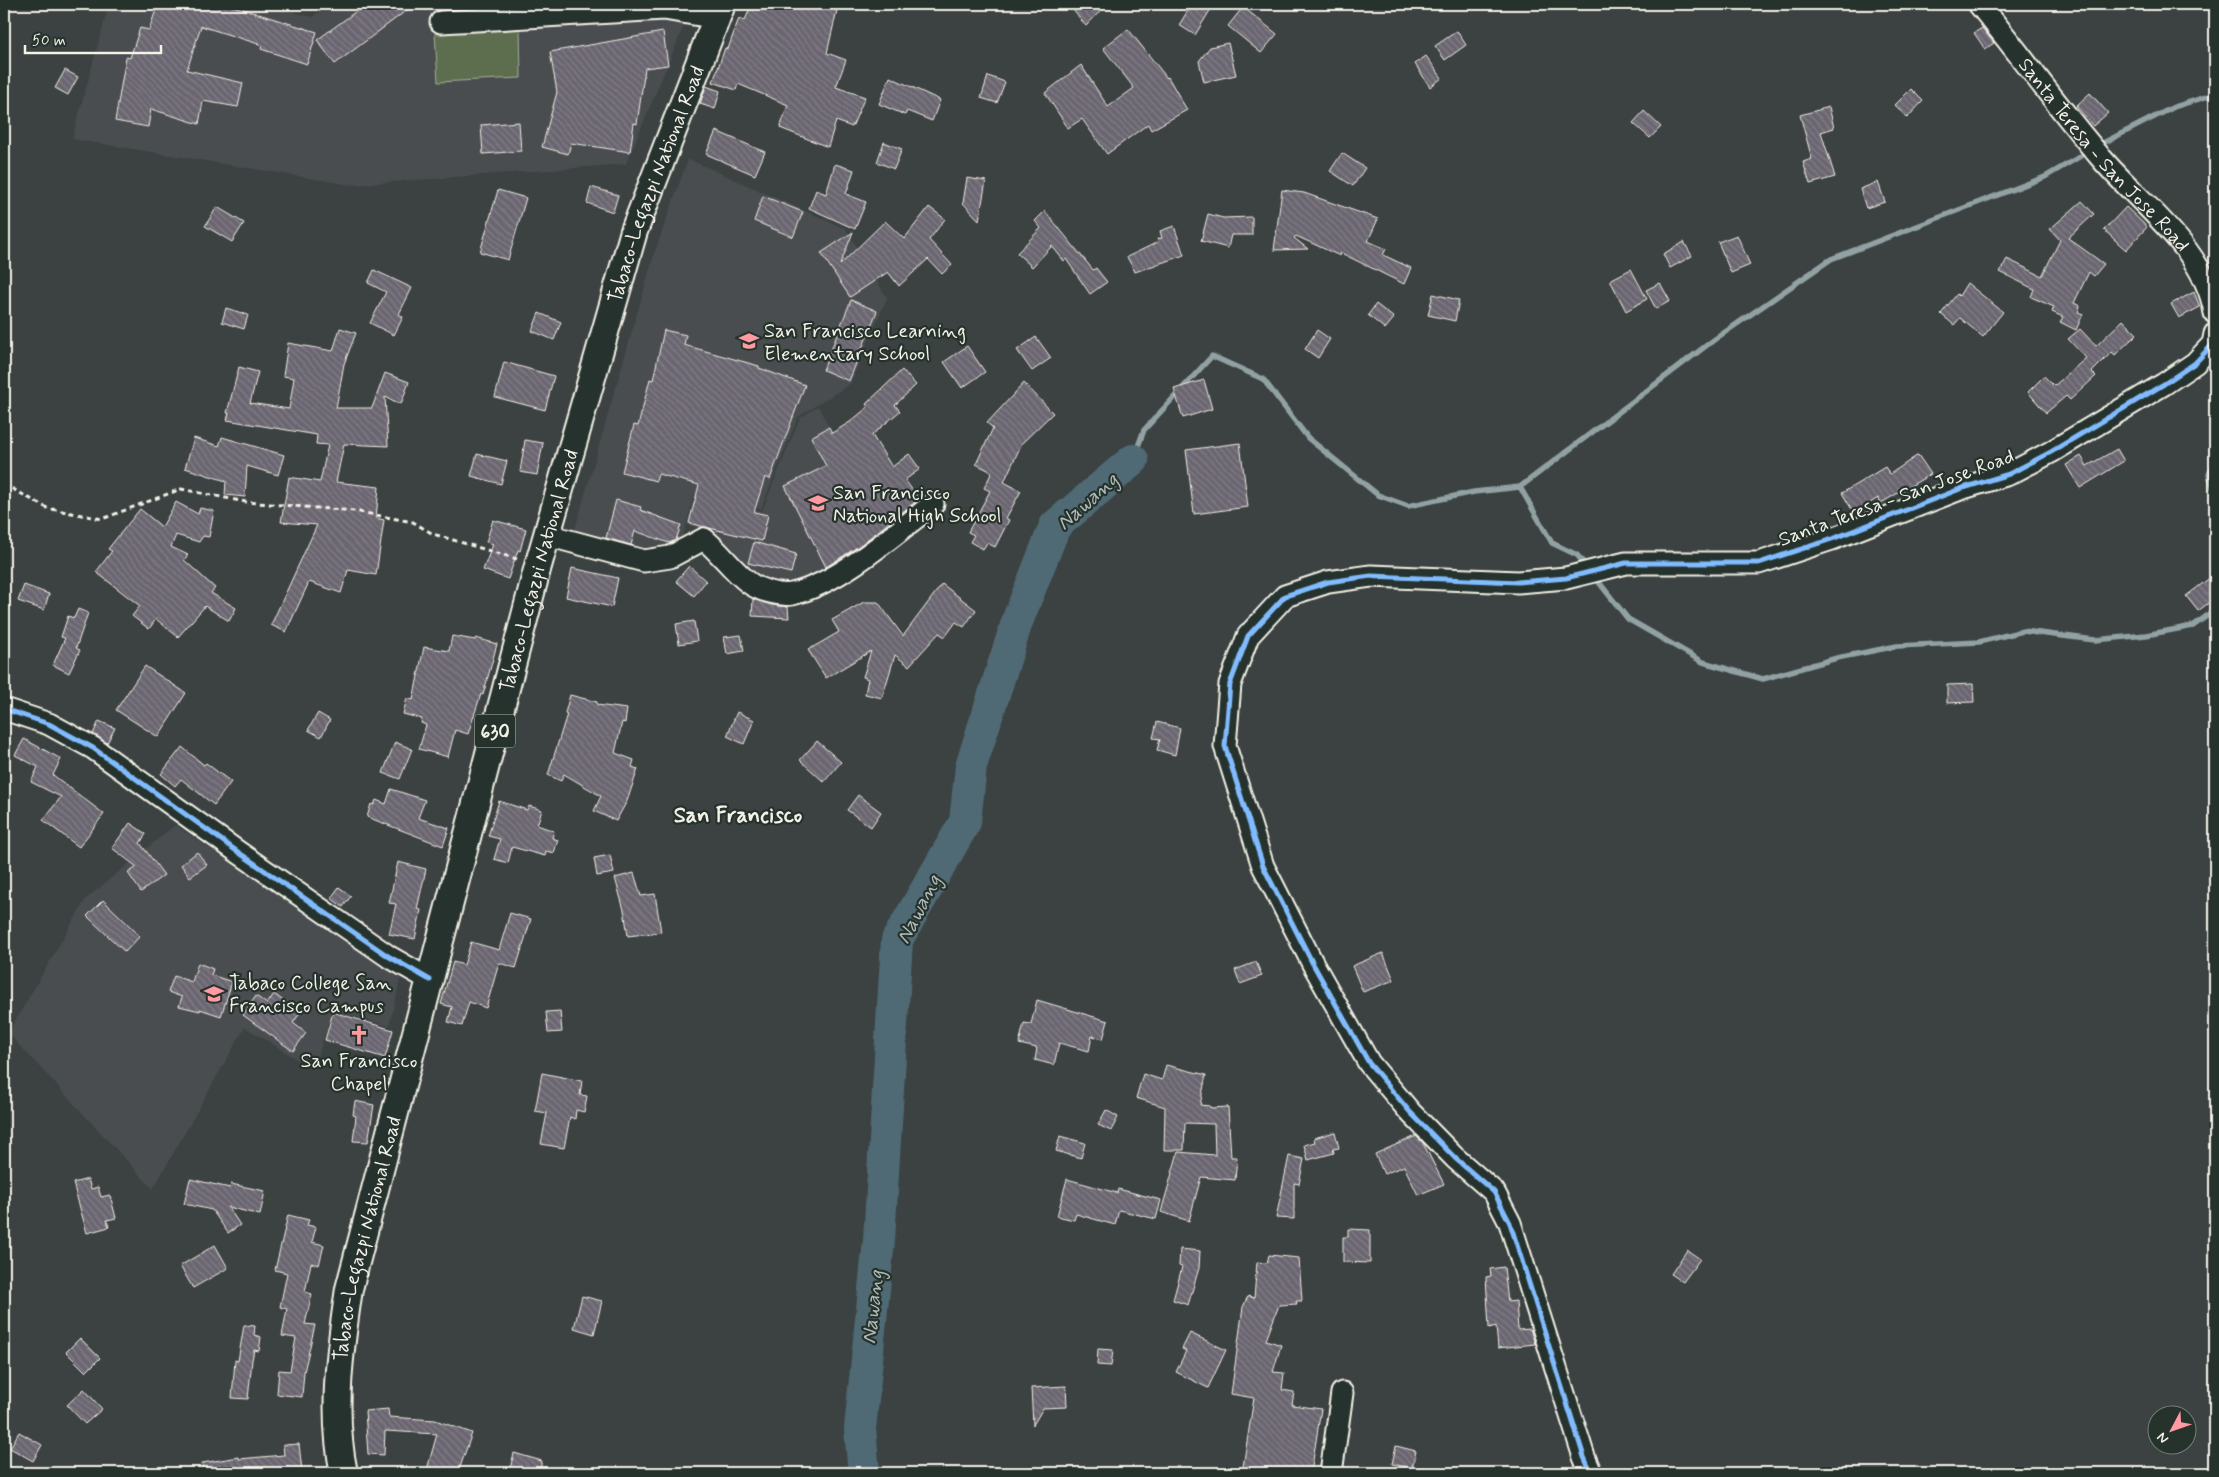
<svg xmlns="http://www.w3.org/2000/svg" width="2219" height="1477" font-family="Mynerve,sans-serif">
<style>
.built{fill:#494d4f}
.green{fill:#5d6e50;stroke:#a8b09c}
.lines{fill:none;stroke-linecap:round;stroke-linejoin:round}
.stream{stroke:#92a1a3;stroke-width:5.5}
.river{stroke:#506b75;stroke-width:32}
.building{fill:url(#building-back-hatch);stroke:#f4f1e8}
.minor-casing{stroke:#f4f1e8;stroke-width:25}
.major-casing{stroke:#f4f1e8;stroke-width:30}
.path{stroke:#f4f1e8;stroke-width:3;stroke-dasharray:5 4;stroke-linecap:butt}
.minor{stroke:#26332d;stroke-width:21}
.major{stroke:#26332d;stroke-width:26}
.cycleway-casing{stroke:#26332d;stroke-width:8}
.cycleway{stroke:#80bcff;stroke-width:5}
.labels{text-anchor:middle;stroke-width:4.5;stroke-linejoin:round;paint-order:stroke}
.shield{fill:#26332d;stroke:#b6b8b0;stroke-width:1}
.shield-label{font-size:19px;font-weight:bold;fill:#f4f1e8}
.street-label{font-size:20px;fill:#f4f1e8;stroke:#26332d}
.poi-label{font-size:20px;fill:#f4f1e8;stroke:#26332d;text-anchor:start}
.water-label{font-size:21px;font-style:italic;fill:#b2bbba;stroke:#26332d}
.quarter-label{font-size:22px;font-weight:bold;fill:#f4f1e8;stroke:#26332d}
</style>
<defs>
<pattern id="building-back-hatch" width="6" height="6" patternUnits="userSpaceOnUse" patternTransform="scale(1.25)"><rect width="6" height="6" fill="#6b6671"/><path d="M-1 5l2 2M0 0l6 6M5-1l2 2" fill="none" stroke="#817c85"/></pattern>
</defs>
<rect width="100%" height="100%" fill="#3b4241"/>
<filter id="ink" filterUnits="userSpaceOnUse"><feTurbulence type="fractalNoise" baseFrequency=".02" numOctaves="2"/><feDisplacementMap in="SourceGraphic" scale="10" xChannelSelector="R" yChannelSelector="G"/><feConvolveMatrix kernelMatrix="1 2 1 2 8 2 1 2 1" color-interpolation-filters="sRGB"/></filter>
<g filter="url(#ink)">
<!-- built -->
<path class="built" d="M109 4H263L312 17 330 4H693L626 164 351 185 72 139Z
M688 159 846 229 887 298 850 384 798 417 761 509 694 494 681 545 638 553 573 536 655 251Z
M818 406 860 486 889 533 817 577 778 588 758 582 714 532 687 525 695 495 762 511 800 418Z
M175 825 401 977 389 1026 332 1010 314 1070 245 1027 153 1189 8 1033 86 899Z"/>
<!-- green -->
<path class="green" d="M520 29 521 78 438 82 435 33Z"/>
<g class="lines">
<!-- stream -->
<path class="stream" d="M1133 460 1144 430 1212 356 1263 379 1308 438 1378 495 1408 506 1474 492 1520 487 1552 543 1577 555 1587 567
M2215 464 2209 474 2215 493
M1520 487 1715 339 1831 259 2045 177 2103 143 2174 107 2215 94
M1594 576 1628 619 1703 662 1763 679 1837 658 1897 646 1979 642 2023 631 2095 640 2146 635 2193 626 2215 610"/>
<!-- river -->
<path class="river" d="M864 1473 860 1429 879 1240 897 940 965 822 971 766 1018 619 1055 526 1133 460"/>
</g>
<!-- building -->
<path class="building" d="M158 4H226L317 32 307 64 261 49 262 45 201 26 187 70 243 83 238 107 203 101 199 124 151 109 148 127 115 121 126 57 130 58 140 28 149 30Z
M366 4H415L335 64 317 40Z
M752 4H811L837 10 827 53 846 60 836 87 865 97 852 127 836 121 828 147 780 128 788 105 738 84 736 90 713 82 725 48 728 49 739 18 745 20Z
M1068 4H1107L1086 26Z
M1192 4H1214L1195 35 1179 25Z
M1243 7 1277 34 1261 53 1228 26Z
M1982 28 1994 43 1985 49 1974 33Z
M1128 29 1167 78 1168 77 1187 110 1151 130 1148 124 1107 154 1082 119 1068 128 1045 93 1081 65 1108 107 1134 88 1103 48Z
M1457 31 1466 45 1445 60 1435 46Z
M663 32 668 65 645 68 637 124 634 123 630 152 571 143 568 154 542 147 557 92 550 52Z
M1228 43 1236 75 1204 82 1199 61 1210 47Z
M1426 56 1442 78 1430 87 1415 64Z
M65 70 78 77 68 95 55 88Z
M988 76 1005 82 997 103 981 98Z
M890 77 940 100 932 121 907 111 905 115 879 104Z
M706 86 720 91 715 109 700 104Z
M1911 89 1923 101 1907 118 1895 105Z
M2090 93 2108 113 2093 126 2076 106Z
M1829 107 1834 128 1821 132 1835 177 1810 184 1803 162 1812 159 1800 115Z
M1644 111 1661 127 1650 138 1633 123Z
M519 122 521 151 483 154 481 125Z
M716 131 765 152 755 175 706 154Z
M884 142 902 149 894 169 877 162Z
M1342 153 1365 168 1353 186 1330 171Z
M835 164 854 170 846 194 866 202 855 229 809 208 816 190 826 194Z
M967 178 986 181 979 220 963 203Z
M1878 182 1885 202 1866 208 1860 189Z
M591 187 618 195 613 212 587 203Z
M498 190 526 198 508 260 480 252Z
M1282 190 1304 193 1378 219 1368 241 1386 249 1383 255 1411 268 1404 284 1341 253 1340 256 1296 236 1294 238 1308 249 1274 250Z
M763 196 803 212 793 237 754 221Z
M2082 201 2094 214 2068 238 2104 264 2094 276 2089 272 2074 303 2080 306 2078 312 2083 314 2076 330 2060 322 2063 317 2052 312 2054 307 2031 297 2034 289 2000 272 2007 259 2042 276 2060 240 2050 229Z
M217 207 244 223 232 242 205 226Z
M929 207 945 219 929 240 952 265 942 274 928 259 899 286 888 272 850 297 821 253 853 232 840 265 885 221 904 239Z
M2126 207 2147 227 2126 250 2104 230Z
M1045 211 1093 270 1096 268 1107 282 1090 294 1066 259 1064 261 1052 246 1032 267 1017 253 1041 228 1035 221Z
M1208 214 1223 218 1252 217V235H1231L1228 248 1201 241Z
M1174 226 1184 255 1135 272 1127 257 1158 242 1157 239 1162 238 1160 231Z
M1737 235 1750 265 1731 273 1718 242Z
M1684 242 1692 256 1670 268 1663 254Z
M1631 269 1647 299 1626 311 1610 280Z
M374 270 412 288 399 314 403 317 394 335 370 323 386 292 368 283Z
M1660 283 1670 301 1656 309 1646 290Z
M1967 283 2003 312 1983 337 1960 318 1954 325 1941 314 1957 294 1959 296Z
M2194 292 2200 307 2179 318 2171 304Z
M1433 294 1459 300 1455 321 1428 315Z
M851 300 877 311 849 381 823 370Z
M1376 304 1394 318 1385 329 1368 315Z
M226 308 248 315 244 329 222 322Z
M539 313 561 322 554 340 532 331Z
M2123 320 2137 334 2115 355 2112 352 2092 372 2096 376 2070 400 2066 396 2046 413 2028 392 2044 376 2054 386 2086 358 2068 339 2080 329 2096 346Z
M340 328 356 333 344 364 336 408H372L385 373 409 382 401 404 385 397 388 446 344 444 336 482 379 487 376 518 384 520 376 575 348 570 341 593 309 582 286 632 271 625 317 525 281 522 289 477 320 482 328 445 316 444 317 435 227 420 229 413H227L239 367 258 372 250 403 289 409 294 378 283 376 288 343 333 351Z
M664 330 686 335 684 345 759 366V368L805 385 770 479 765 477 754 512 768 515 762 541 689 523 699 485 658 474 656 481 622 472 634 425 638 426 650 379 653 380Z
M1317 330 1330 339 1318 358 1305 349Z
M1036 337 1051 358 1032 371 1017 350Z
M967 346 985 372 962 388 944 362Z
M504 362 554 376 545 410 495 397Z
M902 370 916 385 895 405 900 411 872 435 892 467 909 454 920 469 905 480 919 499 859 546 826 567 785 486 826 466 811 437 829 427 832 433 850 422 868 407 866 404Z
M1204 380 1212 409 1183 418 1174 389Z
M1024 383 1053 413 1022 443 1004 482 1021 491 1006 518 1009 520 995 547 987 543 983 549 970 542 974 535 968 532 990 491 984 488 992 472 976 464 993 428 987 423Z
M222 437 284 455 278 475 247 466 245 497 225 495 226 481 185 468 194 438 219 446Z
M525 440 543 443 537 475 520 472Z
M1240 443 1248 507 1194 514 1186 450Z
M2117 449 2124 461 2080 488 2066 465 2081 456 2087 466Z
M477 454 507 461 501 484 471 476Z
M1918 455 1931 474 1881 503 1878 498 1854 513 1842 493 1885 467 1890 474Z
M616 500 641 507 640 510 681 525 676 540 669 543 635 531 631 545 606 538Z
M176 502 198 514 200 508 214 511 209 537 203 536 199 542 176 535 171 547 188 555 184 560 215 588 211 593 236 608 229 621 205 606 178 637 156 619 149 629 132 616 140 606 96 572 112 551 108 549 140 509 162 527Z
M493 520 526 529 520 551 518 550 508 579 483 570 493 544 486 542Z
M754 542 796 554 791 573 748 563Z
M689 566 706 581 694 596 676 581Z
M572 568 618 578 612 607 566 597Z
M2215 574V598L2198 611 2186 596Z
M942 584 976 610 964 627 956 622 945 637 939 633 909 666 895 655 882 698 865 694 868 679 863 677 871 651 826 678 808 650 839 632 832 620 864 602H878L903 636Z
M24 585 49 594 44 610 18 601Z
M753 599 772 605 788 607 789 618 752 616Z
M78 609 88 613 76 648 80 650 69 673 53 665 65 638 61 637 68 616 74 618Z
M694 621 697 641 679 644 676 624Z
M741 635 744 651 727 654 724 637Z
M452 636 475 640 476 638 497 644 483 695 481 694 468 734 455 730 448 757 419 749 426 725 421 723 422 719 403 714 407 698 413 700 424 647 449 651Z
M145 666 186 693 158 737 116 710Z
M1973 684 1974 702 1947 703V685Z
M570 695 597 702V705L627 709 625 723 622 722 615 753 634 760 632 767 638 769 627 801 616 821 594 811 601 796 564 774 561 781 548 775 567 714 565 713Z
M737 712 754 720 744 744 727 736Z
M318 713 330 720 321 737 308 730Z
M99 721 115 728 107 743 93 734Z
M1157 722 1180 728 1175 755 1157 750 1160 739 1153 738Z
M24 739 61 759 53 775 104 814 79 847 43 820 61 797 31 782 38 767 15 755Z
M817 741 841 762 824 782 800 760Z
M395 742 412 749 400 779 383 773Z
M182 747 204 765 206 763 231 782 214 805 181 779 175 786 161 774Z
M391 789 425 800 418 818 449 828 443 846 367 817 371 804 374 805 376 800 386 804Z
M858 795 881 812 871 827 847 810Z
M499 801 527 810 529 806 542 810 537 825 554 831 552 838 558 840 554 853 546 851 545 856 512 847 508 863 494 859 500 839 488 836Z
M130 823 146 834 140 843 164 875 141 892 128 873 137 867 112 848Z
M197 852 207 865 190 877 181 865Z
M610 855 614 873 597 876 594 858Z
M398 862 426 869 417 909 421 910 415 939 389 934 396 904 389 903Z
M634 873 641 896 655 894 661 932 628 936 624 910 615 878Z
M339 887 351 896 343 907 331 898Z
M103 900 140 936 125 952 87 916Z
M510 913 531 919 516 968 499 963 486 1008 469 1002 462 1026 448 1022 452 1007 441 1004 453 962 464 965 471 942 499 950Z
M1383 953 1394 980 1363 992 1352 966Z
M1256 962 1262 976 1240 984 1235 970Z
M198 963 213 969 211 975 232 982 221 1016 200 1009V1011L179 1006 182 997 168 992 174 976 192 982Z
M274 994 300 1013 293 1023 306 1033 293 1051 243 1015 256 996 267 1004Z
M1037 1000 1108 1021 1103 1039 1092 1036 1089 1051 1059 1043 1054 1065 1035 1060 1037 1048 1019 1044 1024 1023 1031 1024Z
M560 1011 562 1032 548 1033 546 1012Z
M333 1012 393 1030 385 1058 325 1040Z
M1166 1065 1206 1075 1200 1105 1210 1106V1108L1228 1107 1231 1157H1237L1235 1180 1201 1177 1189 1221 1161 1212 1178 1152 1215 1155 1214 1124 1185 1123 1184 1150H1164L1165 1107 1136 1098 1143 1074 1162 1080Z
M542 1073 582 1081 580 1095 587 1096 584 1112 576 1110 575 1119 570 1117 564 1148 541 1144 547 1113 535 1111Z
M355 1101 374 1105 368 1142 353 1141 356 1116 353 1115Z
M1106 1110 1118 1117 1111 1131 1098 1125Z
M1335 1132 1339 1148 1333 1149 1334 1153 1308 1160 1304 1145 1315 1142 1314 1138Z
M1060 1136 1085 1143 1081 1158 1056 1151Z
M1416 1136 1423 1143 1444 1184 1418 1195 1404 1166 1384 1174 1375 1154Z
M1289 1156 1304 1159 1299 1184 1294 1183V1219L1276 1218Z
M88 1179 91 1189 98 1187 101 1197 110 1195 116 1218 107 1220 109 1227 87 1233 73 1183Z
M190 1179 230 1188 231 1184 265 1191 260 1215 228 1207 240 1225 228 1233 212 1210 184 1204Z
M1067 1179 1117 1193 1118 1189 1161 1200 1156 1219 1119 1210 1115 1225 1076 1214 1074 1220 1057 1216Z
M288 1215 309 1220 307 1225 316 1227 312 1242 324 1245 319 1265 311 1263 305 1292 312 1294 305 1324 315 1325 304 1372 302 1397 277 1394 279 1370 290 1371 296 1338 282 1336 287 1309 280 1307 287 1273 275 1270Z
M1348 1229 1370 1230V1263L1343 1262V1237H1348Z
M215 1245 228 1268 193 1288 180 1266Z
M1180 1249 1200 1251 1199 1268 1188 1305 1173 1300 1182 1267 1179 1266Z
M1687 1250 1700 1259 1683 1282 1671 1274Z
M1269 1255 1299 1258 1302 1301H1296L1297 1304 1279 1305 1266 1340 1281 1345 1273 1372 1284 1373 1282 1390 1294 1392 1292 1405 1321 1409 1311 1473H1242L1254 1398 1231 1394 1243 1307 1248 1296 1254 1298 1257 1262 1267 1263Z
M1504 1267 1508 1302 1516 1301 1518 1330 1530 1329 1535 1344 1498 1348 1496 1326 1489 1328 1486 1277 1491 1276 1490 1269Z
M582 1296 602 1301 594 1334 574 1328Z
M244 1325 255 1326 254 1335 261 1337 259 1351 254 1350 252 1360 248 1399 232 1398 235 1360 238 1361Z
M1190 1333 1226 1350 1208 1388 1176 1372 1186 1351 1182 1349Z
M80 1338 100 1358 86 1372 66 1352Z
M1098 1349 1113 1350 1111 1366 1097 1365Z
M1066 1386 1067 1407 1043 1408 1033 1425 1031 1388Z
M84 1389 102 1409 85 1424 67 1405Z
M388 1409 389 1417 435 1420 472 1433 458 1473H426L437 1434 385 1431 384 1455 368 1454 365 1411Z
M19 1432 42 1445 33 1461 10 1448Z
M299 1444 302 1471 284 1473H203L202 1463 239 1457V1459L284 1455 283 1445Z
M1396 1446 1416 1451 1412 1468 1392 1464Z
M514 1453 542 1461 539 1473H509Z"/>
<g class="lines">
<defs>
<g id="minor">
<path id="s1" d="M1979 4C2021 55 2059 109 2102 159 2142 206 2205 249 2215 313"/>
<path d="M441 22 664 9 717 18"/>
<path d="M547 535 644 561 670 557 704 539C720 552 733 571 748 582 758 590 779 596 792 594 838 584 896 533 933 504"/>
<path d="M4 709 49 724 93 748 238 852 388 956 430 980"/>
<path d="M1331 1473 1342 1393"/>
<path d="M1591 1473 1584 1457 1510 1223 1494 1192 1455 1158 1410 1112 1369 1063 1313 964 1263 866 1225 746 1230 684 1248 636 1285 596 1328 582 1371 576 1518 582 1566 578 1626 563H1759L1832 539 1960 489 2009 474 2051 452 2164 384 2195 363 2213 344 2215 334"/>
</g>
<g id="major">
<path id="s2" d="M344 1473C331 1413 340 1349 349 1289L538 566 634 231 722 4"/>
</g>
</defs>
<!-- minor casing -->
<use href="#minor" class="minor-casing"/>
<!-- major casing -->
<use href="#major" class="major-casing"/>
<!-- path -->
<path class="path" d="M4 484 47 508 102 519 181 489 246 502 354 511 413 522 433 534 517 559"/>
<!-- minor -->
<use href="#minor" class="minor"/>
<!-- major -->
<use href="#major" class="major"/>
<defs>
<path id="cycleway" d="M4 709 49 724 93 748 238 852 388 956 430 980
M1591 1473 1584 1457 1510 1223 1494 1192 1455 1158 1410 1112 1369 1063 1313 964 1263 866 1225 746 1230 684 1248 636 1285 596 1328 582 1371 576 1518 582 1566 578 1626 563H1759L1832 539 1960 489 2009 474 2051 452 2164 384 2195 363 2213 344 2215 334"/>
</defs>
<!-- cycleway casing -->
<use href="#cycleway" class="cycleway-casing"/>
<!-- cycleway -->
<use href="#cycleway" class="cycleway"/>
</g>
</g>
<!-- icons -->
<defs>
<symbol id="school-bare" viewBox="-9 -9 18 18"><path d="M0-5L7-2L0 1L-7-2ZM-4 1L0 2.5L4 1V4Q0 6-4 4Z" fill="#ff9aa2" stroke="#26332d" stroke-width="2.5" paint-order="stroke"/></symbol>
<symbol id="university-bare" viewBox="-9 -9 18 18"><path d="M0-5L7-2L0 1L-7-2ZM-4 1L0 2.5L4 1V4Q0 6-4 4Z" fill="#ff9aa2" stroke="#26332d" stroke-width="2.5" paint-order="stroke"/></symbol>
<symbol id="church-bare" viewBox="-9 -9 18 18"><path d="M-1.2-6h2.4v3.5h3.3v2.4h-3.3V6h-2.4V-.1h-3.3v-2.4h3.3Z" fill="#ff9aa2" stroke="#26332d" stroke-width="2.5" paint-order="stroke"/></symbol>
</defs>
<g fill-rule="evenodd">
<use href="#school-bare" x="735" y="327" width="28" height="28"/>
<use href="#school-bare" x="804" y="489" width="28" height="28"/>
<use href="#university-bare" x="200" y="980" width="28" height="28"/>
<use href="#church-bare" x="345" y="1021" width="28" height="28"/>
</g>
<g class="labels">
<!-- shield labels -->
<rect class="shield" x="475" y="714.5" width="40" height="33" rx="4"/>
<g class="shield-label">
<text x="495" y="738">630</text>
</g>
<!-- street labels -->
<g class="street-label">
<text dy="7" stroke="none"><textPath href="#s1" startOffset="196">Santa Teresa - San Jose Road</textPath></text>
<text dy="7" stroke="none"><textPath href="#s2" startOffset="1332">Tabaco-Legazpi National Road</textPath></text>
<text transform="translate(1896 497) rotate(-20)" y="7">Santa Teresa - San Jose Road</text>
<text dy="7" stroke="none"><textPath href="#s2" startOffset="928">Tabaco-Legazpi National Road</textPath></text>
<text dy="7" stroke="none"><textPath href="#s2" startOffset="238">Tabaco-Legazpi National Road</textPath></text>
</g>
<!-- poi labels -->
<g class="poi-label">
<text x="764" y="337">San Francisco Learning<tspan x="764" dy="23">Elementary School</tspan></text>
<text x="833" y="499">San Francisco<tspan x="833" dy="23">National High School</tspan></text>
<text x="229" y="989">Tabaco College San<tspan x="229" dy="23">Francisco Campus</tspan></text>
<text x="359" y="1067" text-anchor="middle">San Francisco<tspan x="359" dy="23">Chapel</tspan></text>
</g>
<!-- water labels -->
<g class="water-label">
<text transform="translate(1087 501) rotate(-42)" y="7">Nawang</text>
<text transform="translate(918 909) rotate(-63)" y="7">Nawang</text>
<text transform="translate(872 1307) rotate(-84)" y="7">Nawang</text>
</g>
<!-- quarter labels -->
<g class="quarter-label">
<text x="738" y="822">San Francisco</text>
</g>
</g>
<!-- margin -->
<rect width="2219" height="1477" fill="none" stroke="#26332d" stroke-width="20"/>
<rect x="10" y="10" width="2199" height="1457" fill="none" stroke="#f4f1e8" stroke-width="2" filter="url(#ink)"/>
<!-- north arrow -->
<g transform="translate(2172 1430) rotate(229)"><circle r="24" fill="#26332d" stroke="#787f78"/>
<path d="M0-4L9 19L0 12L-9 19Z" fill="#ff9aa2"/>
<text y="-8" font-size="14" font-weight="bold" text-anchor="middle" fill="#f4f1e8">N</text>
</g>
<!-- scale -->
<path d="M25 45v8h136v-8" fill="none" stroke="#f4f1e8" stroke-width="2.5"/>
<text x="32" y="45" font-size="15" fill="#f4f1e8" stroke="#26332d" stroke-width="4" paint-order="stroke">50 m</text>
</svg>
